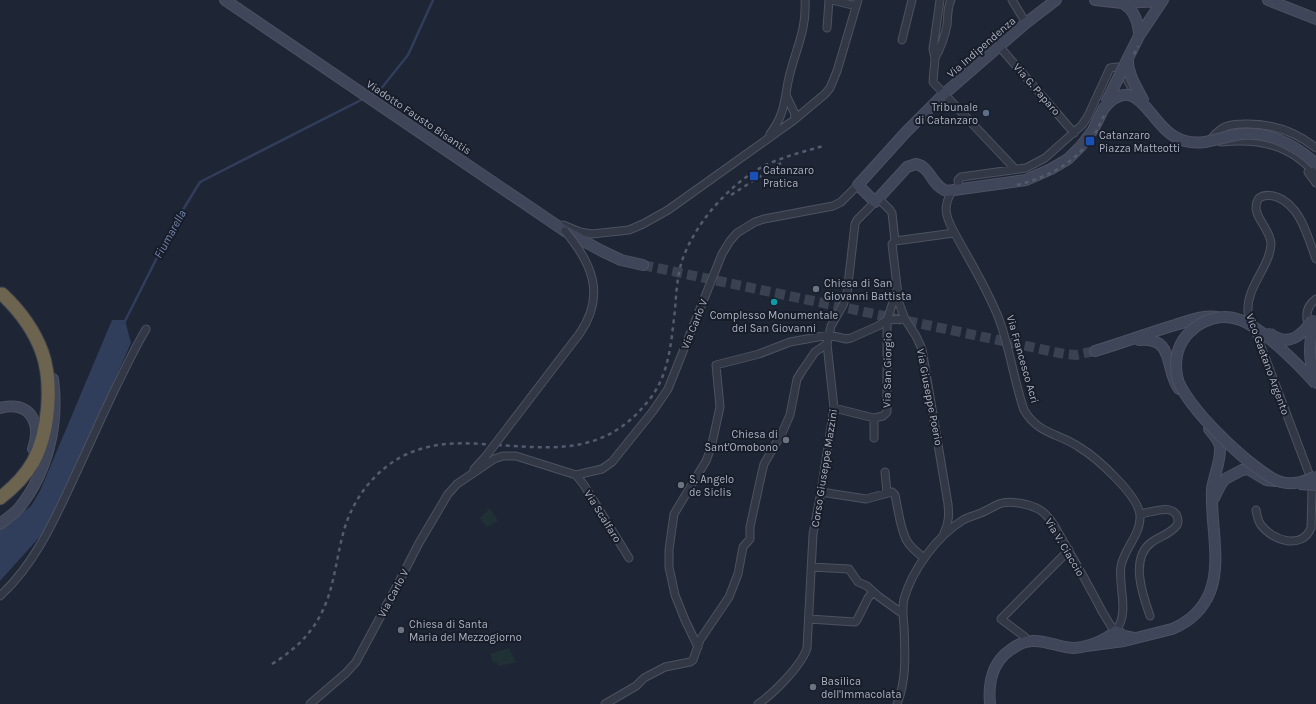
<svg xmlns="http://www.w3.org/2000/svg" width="1316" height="704" font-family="Karla,sans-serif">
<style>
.green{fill:#203136}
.water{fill:#303d5b}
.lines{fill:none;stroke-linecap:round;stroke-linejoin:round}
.stream{stroke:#303d5b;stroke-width:2.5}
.secondary-tunnel{stroke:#3a4151;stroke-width:10;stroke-dasharray:10 5;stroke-linecap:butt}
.street-casing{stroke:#4c5261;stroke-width:9}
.secondary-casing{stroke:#4c5261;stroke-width:12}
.highway-casing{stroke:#393f4d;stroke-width:15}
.street{stroke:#323846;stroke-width:7}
.secondary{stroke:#404659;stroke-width:10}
.highway{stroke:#6c644f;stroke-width:13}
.rail{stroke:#535b6d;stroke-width:2.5;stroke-dasharray:4 4;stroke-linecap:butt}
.street-bridge-casing{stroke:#4c5261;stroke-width:9;stroke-linecap:butt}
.secondary-bridge-casing{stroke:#4c5261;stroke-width:12;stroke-linecap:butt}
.street-bridge{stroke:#323846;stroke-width:7}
.secondary-bridge{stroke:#404659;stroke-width:10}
.service-dot{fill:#5c6f8a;stroke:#181d2a;stroke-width:1.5}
.transit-dot{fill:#1a4fb4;stroke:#181d2a;stroke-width:1.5}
.worship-dot{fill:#6b7280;stroke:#181d2a;stroke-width:1.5}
.culture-dot{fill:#0f9aa8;stroke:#181d2a;stroke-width:1.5}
.labels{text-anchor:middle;stroke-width:4;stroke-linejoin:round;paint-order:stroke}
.street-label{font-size:11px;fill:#abb2c3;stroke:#181d2a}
.poi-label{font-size:11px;fill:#abb2c3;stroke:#181d2a;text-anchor:start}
.water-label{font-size:12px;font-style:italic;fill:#7385ac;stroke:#181d2a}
</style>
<rect width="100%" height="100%" fill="#1e2535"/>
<!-- green -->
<path class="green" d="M490 508 498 521 486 527 480 518Z
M509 648 516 662 500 666H498V663L493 662 490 654Z"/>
<!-- water -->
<path class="water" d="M112 320H125L131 343 71 478 45 531 0 581V530L31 506 40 491Z"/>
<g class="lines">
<!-- stream -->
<path class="stream" d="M369 96 380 90 408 55 433 0
M124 323 173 226 200 182 365 98"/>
<!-- secondary-tunnel -->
<path class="secondary-tunnel" d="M643 265 1064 354 1076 355 1095 351"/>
<defs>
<path id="street" d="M832 0 856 6
M940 0 933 49 935 58 933 82 1015 169
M1012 0 1026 23
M827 28 829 0
M902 40 912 0
M999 46 1074 133
M935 58C941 47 945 36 947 25 948 16 947 8 951 0
M786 95 795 114 794 120
M770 134C784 115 784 104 788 82 794 52 807 32 805 0
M1208 142C1213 137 1218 130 1225 127 1230 125 1237 124 1243 124 1270 123 1295 131 1316 148
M1221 142C1258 138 1291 144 1316 175
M1308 172 1316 183
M959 188 958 180 961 177 1026 168 1045 158 1082 125 1088 116 1110 68 1117 67 1120 68 1132 88
M878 198 890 210 892 213 895 241 892 244 899 303 905 319 916 336 922 349 948 504C949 515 949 523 944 533
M563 225 580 232 592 234 629 230 643 224 668 210 794 120 825 94 830 88 837 71 858 0
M895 241 954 233
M1316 299C1301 310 1307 327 1316 341
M834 408 874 418 883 416 887 412V320L897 290
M874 438V418
M474 469 486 456
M885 472 887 493
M576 475 584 485 629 558
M821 492 866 499 892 492 895 495C898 508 900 529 907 541 911 548 918 553 924 558
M1256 510C1257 516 1258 521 1261 525 1273 541 1302 550 1311 528L1312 491 1310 476 1248 312C1246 287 1270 267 1271 244 1271 228 1248 214 1259 198 1265 194 1271 195 1277 197 1301 206 1308 238 1316 259
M1140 514C1151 513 1171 503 1177 516 1178 519 1179 522 1177 525 1172 533 1159 537 1152 542 1129 558 1143 596 1150 616
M811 567 849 569 858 582 867 586 878 596 903 614
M0 596C37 562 57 514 78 469 100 422 120 374 146 329
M809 619 855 622 857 620 868 598 873 592
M1026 642 1025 637 1001 619 1069 550
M698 647 685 620 675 595 669 567V550L674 514 706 461 711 448 720 407 716 365 759 354 790 342 829 335 846 339 851 338 878 326 887 320 905 319
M310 704 346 673 356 662 399 582 419 543 448 494 457 484 494 459 503 456H516L576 475 602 469 612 462 653 411 668 389 722 254 730 241 737 233 755 222 764 219 833 206 841 202 858 185
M605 704 636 686 644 678 665 667 690 662 693 660 700 640 729 597 738 574 743 547 750 539V527L762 472 764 464 782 433 790 415 797 379 802 371 815 352 827 344
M758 704C773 694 802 665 807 648L813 534 821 492 834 408 827 344 831 326 843 305 847 293 855 224 857 220 875 202
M897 704C907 680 905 651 904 626 903 617 902 608 904 599 912 570 937 536 963 520 970 516 978 515 985 511 990 509 994 506 999 504 1010 500 1030 504 1040 510 1050 516 1056 529 1062 539 1076 563 1090 588 1103 613L1111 626 1116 631C1130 611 1118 588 1121 566 1124 549 1140 535 1140 518 1142 498 1096 457 1079 447 1058 433 1038 434 1024 410 1014 381 1010 349 999 319 987 288 969 260 953 230 945 215 943 206 952 191"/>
<path id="secondary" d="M225 0 565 231 602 251 621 260 643 265
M1056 0 1026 23 944 94 906 132 858 185 875 202 907 167 916 164C931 167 932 187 947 191L1026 180 1051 169 1068 159 1081 146 1093 130 1104 108
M1095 0 1122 3 1162 1
M1268 0 1316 19
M1122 3C1134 9 1139 23 1139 36
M1128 58 1139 36 1163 0
M1139 340C1176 337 1164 369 1179 389
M1095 351C1122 343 1148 333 1175 325 1189 321 1202 315 1217 317
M0 408C30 400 42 423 33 449
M1214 498 1221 484 1225 479 1242 470 1248 469 1266 480 1276 481
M0 524C6 519 14 514 19 508 48 472 59 424 53 379
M1086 646 1124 641 1172 629C1189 622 1203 609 1210 592 1222 562 1210 521 1212 489 1214 475 1221 461 1220 447 1219 440 1214 435 1209 429
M990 704C988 682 992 663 1010 650 1017 645 1024 641 1032 641 1047 640 1060 648 1074 648 1089 647 1106 640 1116 631L1124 636 1134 638"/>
<path id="highway" d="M0 498C13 488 25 476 33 462 49 433 53 383 42 352 34 330 19 310 2 294"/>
</defs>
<!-- street casing -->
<use href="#street" class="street-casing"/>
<!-- secondary casing -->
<use href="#secondary" class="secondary-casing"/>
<!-- highway casing -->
<use href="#highway" class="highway-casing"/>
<!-- street -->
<use href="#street" class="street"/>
<!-- secondary -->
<use href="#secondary" class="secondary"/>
<!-- highway -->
<use href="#highway" class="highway"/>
<!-- rail -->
<path class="rail" d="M1017 185C1050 177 1078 161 1096 132L1138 46
M731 195 781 163
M272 664C293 651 311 635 322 612 334 588 336 560 343 534 351 502 372 473 401 457 426 444 452 442 480 444 547 447 602 460 649 400 670 374 671 341 675 310 676 295 677 279 681 264 692 227 728 185 762 167 781 157 803 152 823 146"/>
<defs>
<path id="street-bridge" d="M486 456 580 333C606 295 592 263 565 231"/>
<path id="secondary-bridge" d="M1128 59C1127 74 1138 89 1144 102
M1106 103 1128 58
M1104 108C1133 75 1146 112 1166 130 1171 135 1178 139 1185 141 1202 146 1218 138 1235 135 1265 129 1295 144 1316 164
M1313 322C1310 341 1307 360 1316 378
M1269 333C1288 348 1301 336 1313 320
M1316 384C1299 365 1260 325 1237 319 1222 314 1204 319 1192 330 1178 342 1174 358 1177 376 1181 403 1255 474 1281 482 1292 485 1306 482 1316 476
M1299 484 1316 485"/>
</defs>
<!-- street-bridge casing -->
<use href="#street-bridge" class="street-bridge-casing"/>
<!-- secondary-bridge casing -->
<use href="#secondary-bridge" class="secondary-bridge-casing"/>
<!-- street-bridge -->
<use href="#street-bridge" class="street-bridge"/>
<!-- secondary-bridge -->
<use href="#secondary-bridge" class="secondary-bridge"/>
</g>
<!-- markers -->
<circle class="service-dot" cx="986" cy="113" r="4"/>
<g class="transit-dot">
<rect x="1085" y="136" width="10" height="10" rx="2"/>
<rect x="749" y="171" width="10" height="10" rx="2"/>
</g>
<g class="worship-dot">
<circle cx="816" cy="289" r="4"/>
<circle cx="786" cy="440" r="4"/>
<circle cx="681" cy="485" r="4"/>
<circle cx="401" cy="630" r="4"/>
<circle cx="813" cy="687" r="4"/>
</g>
<circle class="culture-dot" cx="774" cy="302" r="4"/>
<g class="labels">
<!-- street labels -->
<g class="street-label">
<text transform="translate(981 47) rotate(-41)" y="4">Via Indipendenza</text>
<text transform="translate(1037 89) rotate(49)" y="4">Via G. Paparo</text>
<text transform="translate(419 117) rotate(34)" y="4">Viadotto Fausto Bisantis</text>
<text transform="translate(694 324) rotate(-68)" y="4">Via Carlo V</text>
<text transform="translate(1023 359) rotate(74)" y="4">Via Francesco Acri</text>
<text transform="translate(1268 364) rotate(70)" y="4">Vico Gaetano Argento</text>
<text transform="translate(887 370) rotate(-89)" y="4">Via San Giorgio</text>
<text transform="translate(930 397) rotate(79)" y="4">Via Giuseppe Poerio</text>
<text transform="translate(824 468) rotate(-81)" y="4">Corso Giuseppe Mazzini</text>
<text transform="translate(603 516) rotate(58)" y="4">Via Scalfaro</text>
<text transform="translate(1065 547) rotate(59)" y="4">Via V. Ciaccio</text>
<text transform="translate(393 593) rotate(-62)" y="4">Via Carlo V</text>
</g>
<!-- poi labels -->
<g class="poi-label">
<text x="978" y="111" text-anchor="end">Tribunale<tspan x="978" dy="13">di Catanzaro</tspan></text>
<text x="1099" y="139">Catanzaro<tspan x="1099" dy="13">Piazza Matteotti</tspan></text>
<text x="763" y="174">Catanzaro<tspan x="763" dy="13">Pratica</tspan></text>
<text x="824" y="287">Chiesa di San<tspan x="824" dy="13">Giovanni Battista</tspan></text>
<text x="774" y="319" text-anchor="middle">Complesso Monumentale<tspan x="774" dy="13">del San Giovanni</tspan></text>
<text x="778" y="438" text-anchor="end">Chiesa di<tspan x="778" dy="13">Sant'Omobono</tspan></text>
<text x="689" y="483">S. Angelo<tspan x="689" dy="13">de Siclis</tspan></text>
<text x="409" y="628">Chiesa di Santa<tspan x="409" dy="13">Maria del Mezzogiorno</tspan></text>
<text x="821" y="685">Basilica<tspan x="821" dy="13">dell'Immacolata</tspan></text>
</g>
<!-- water labels -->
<g class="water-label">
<text transform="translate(170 234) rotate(-61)" y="4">Fiumarella</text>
</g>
</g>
</svg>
